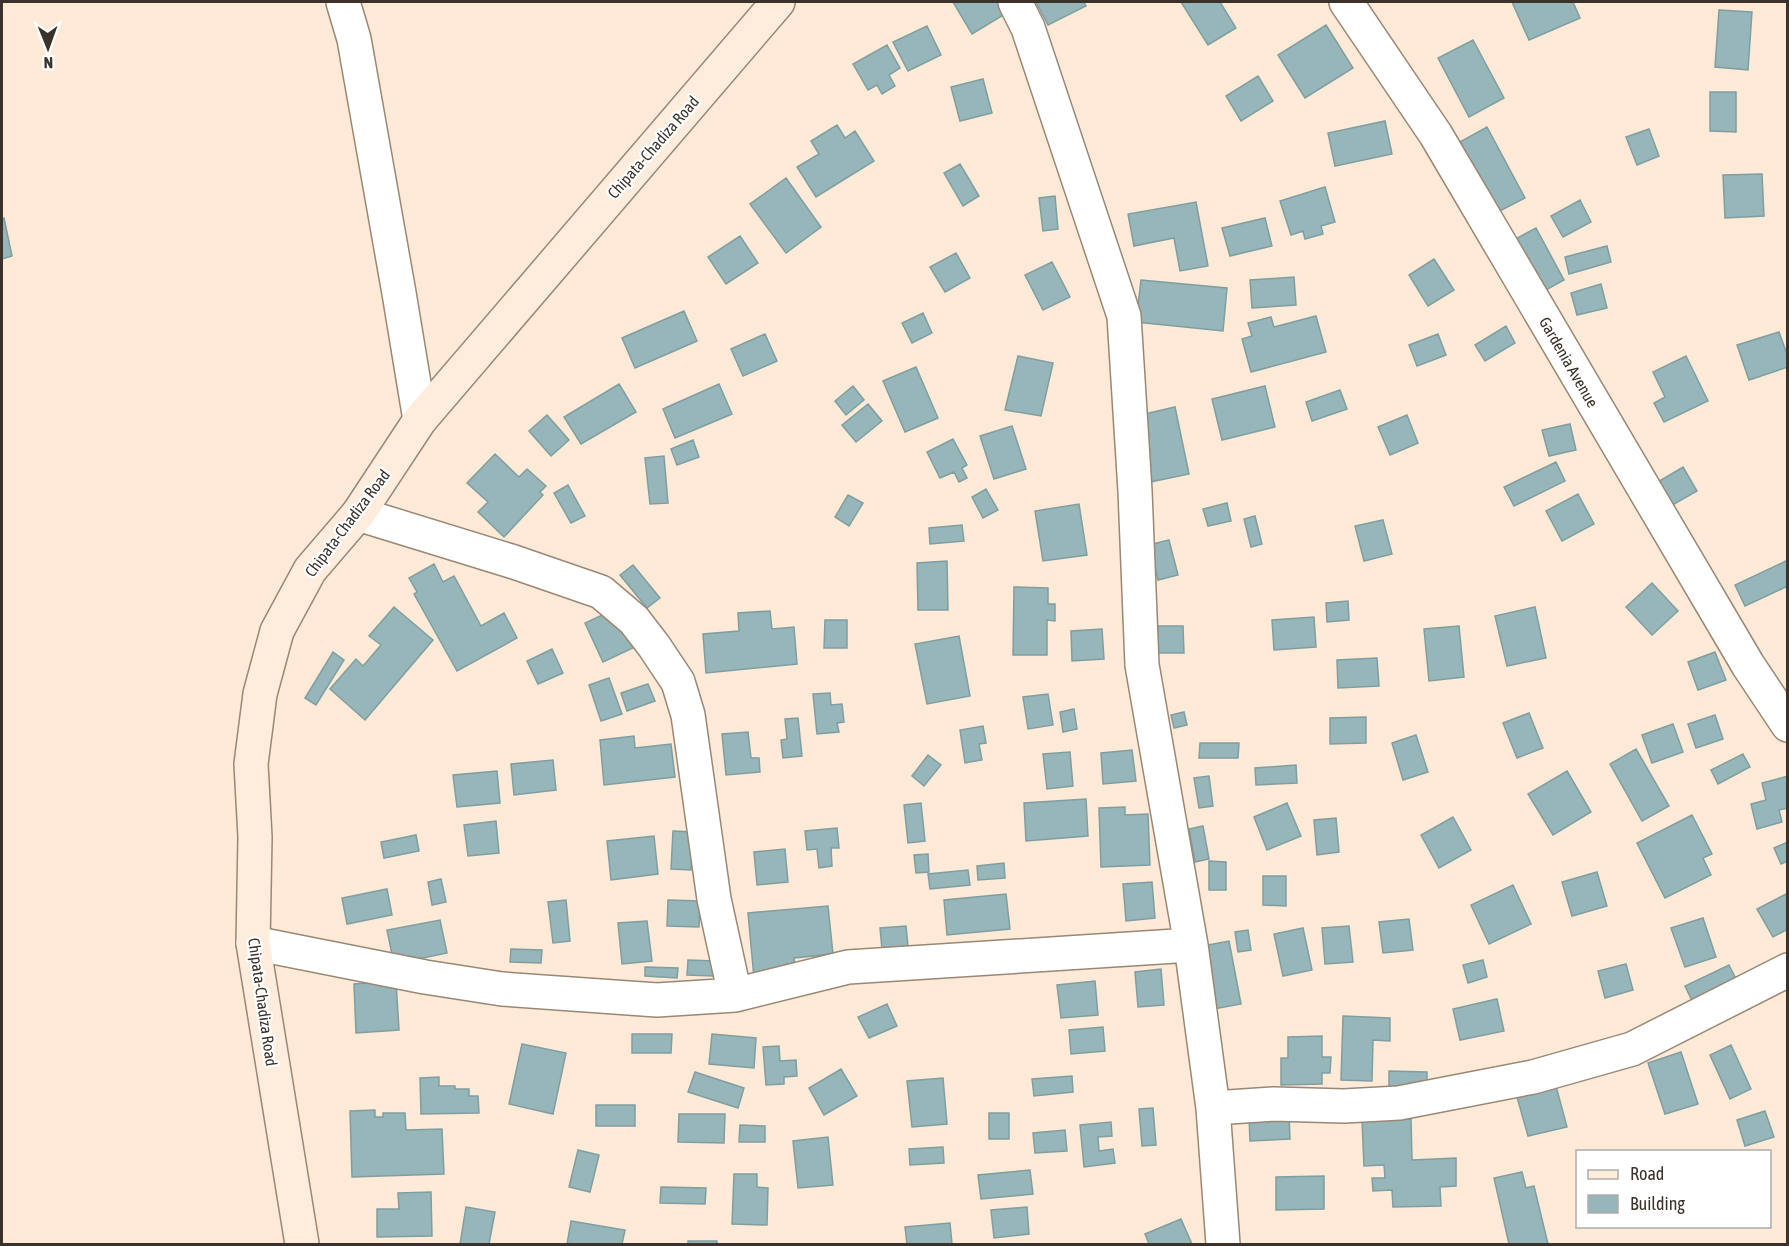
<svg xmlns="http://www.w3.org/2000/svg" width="1789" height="1246" font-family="'Asap Condensed',sans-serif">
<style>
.building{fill:#96b6b9;stroke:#7f9ea1;stroke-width:1.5}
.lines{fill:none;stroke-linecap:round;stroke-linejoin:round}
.minor-casing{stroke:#9a8775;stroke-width:36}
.secondary-casing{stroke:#9a8775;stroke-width:36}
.minor{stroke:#fff;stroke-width:33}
.secondary{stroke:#feeddc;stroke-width:33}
.labels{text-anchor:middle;stroke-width:4.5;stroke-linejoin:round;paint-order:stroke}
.street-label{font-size:16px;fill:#3a322b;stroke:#fff}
</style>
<rect width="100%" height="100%" fill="#feead6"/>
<!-- building -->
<path class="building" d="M953 2H998L1005 14 972 34Z
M1036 2H1084L1086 6 1048 25Z
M1181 2H1220L1236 28 1208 45Z
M1512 2H1573L1580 18 1529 40Z
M1719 10 1752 12 1748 70 1715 67Z
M1326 25 1353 68 1305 98 1278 55Z
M927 26 941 55 908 71 893 42Z
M1473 40 1504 98 1469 117 1438 58Z
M887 45 900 68 889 75 895 86 882 94 877 85 868 90 853 64Z
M1258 76 1273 101 1241 121 1226 96Z
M983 79 992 113 960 121 951 87Z
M1710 92H1736V132L1710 131Z
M1385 121 1392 154 1335 166 1328 133Z
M837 125 845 138 855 131 874 161 816 197 797 167 819 154 811 141Z
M1487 127 1525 198 1496 213 1458 143Z
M1649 129 1659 156 1637 165 1626 137Z
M960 164 979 196 963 206 944 173Z
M1762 174 1764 216 1725 218 1723 175Z
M786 178 821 227 786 253 750 204Z
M1325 187 1335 222 1321 226 1323 234 1305 239 1303 231 1291 235 1280 201Z
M1055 196 1058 229 1043 231 1039 198Z
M1580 200 1591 222 1563 237 1551 216Z
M1196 202 1208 266 1180 271 1174 238 1134 246 1128 214Z
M4 218 12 256 2 259V219Z
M1265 218 1272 246 1230 256 1222 228Z
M1536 228 1564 280 1535 296 1506 244Z
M740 236 758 263 726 284 708 257Z
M1607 246 1611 262 1569 274 1565 257Z
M956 253 970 278 945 292 930 267Z
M1434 259 1454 290 1428 306 1409 275Z
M1052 262 1070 297 1043 310 1025 275Z
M1294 277 1296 305 1252 308 1250 280Z
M1141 280 1227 288 1223 331 1136 322Z
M1601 284 1607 308 1577 315 1571 293Z
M684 311 697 341 635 368 622 338Z
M923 313 932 333 912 343 902 323Z
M1316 316 1326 352 1251 372 1242 339 1252 336 1248 323 1271 317 1274 327Z
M1506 326 1515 343 1485 361 1475 345Z
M1779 332 1788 357V367L1749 380 1737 345Z
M765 334 777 361 743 376 731 349Z
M1438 334 1446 355 1417 366 1409 345Z
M1018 356 1053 363 1041 416 1005 410Z
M1686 356 1708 401 1664 422 1654 403 1665 397 1653 372Z
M916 367 938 418 905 432 883 381Z
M619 384 636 412 581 444 564 417Z
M719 384 732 414 675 438 663 409Z
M853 386 864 400 846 415 835 401Z
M1265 386 1275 427 1222 440 1212 399Z
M1340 390 1347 409 1312 421 1306 402Z
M868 404 882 421 856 442 842 425Z
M1175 407 1189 474 1150 482 1136 416Z
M547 415 569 440 551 456 529 431Z
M1407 415 1418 443 1390 455 1378 427Z
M1570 424 1576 450 1549 456 1542 430Z
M1012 426 1026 469 994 479 980 436Z
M953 439 967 465 962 468 967 478 959 482 954 472 940 478 927 452Z
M693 440 699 457 677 465 671 449Z
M495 454 519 477 527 469 546 486 540 492 543 495 504 537 478 512 488 502 467 483Z
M664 456 668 503 650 504 645 458Z
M1556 462 1565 481 1514 506 1504 487Z
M1683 467 1697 491 1669 507 1656 483Z
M568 485 585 516 571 523 554 493Z
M986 489 998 510 983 518 972 497Z
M1578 494 1594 524 1562 541 1546 511Z
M848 495 863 503 849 526 835 517Z
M1227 503 1231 521 1208 526 1203 509Z
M1079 504 1087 555 1043 561 1035 511Z
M1255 516 1262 544 1251 547 1244 519Z
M1383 520 1392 554 1364 561 1355 526Z
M962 525 964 541 930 544 929 528Z
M1169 540 1178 575 1158 580 1149 545Z
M1788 560V586L1745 606 1735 585Z
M947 561 948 610H918L917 563Z
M434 564 443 582 454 576 481 626 504 613 517 638 457 671 414 594 417 592 409 578Z
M633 565 660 598 647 608 620 575Z
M1652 583 1678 611 1652 635 1626 607Z
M1014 587 1048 588V604H1055V621L1047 620V655H1013Z
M1348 601 1349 620 1327 622 1326 603Z
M394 607 433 640 365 720 330 689 356 659 363 666 381 645 369 636Z
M1535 607 1546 658 1507 666 1495 616Z
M615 609 633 648 603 662 585 623Z
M770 611 772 629 794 627 797 664 706 673 703 634 739 631 738 613Z
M1314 617 1316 647 1274 650 1272 620Z
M825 620H847V648H824Z
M1158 626H1183L1184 653H1158Z
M1459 626 1464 677 1429 681 1424 629Z
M1102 629 1104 659 1072 661 1071 631Z
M959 636 970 696 927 704 915 644Z
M552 649 563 673 538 684 527 661Z
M333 652 344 660 316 705 305 698Z
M1715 652 1726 680 1698 690 1688 662Z
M1377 658 1379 686 1338 688 1337 660Z
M609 678 622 714 601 721 589 685Z
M648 684 655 701 627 711 621 693Z
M830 693 831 705 842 704 844 722 837 723 839 732 817 734 813 694Z
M1048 694 1053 725 1028 729 1023 697Z
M1074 709 1077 729 1063 732 1060 712Z
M1184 712 1187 725 1174 728 1171 715Z
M1529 713 1543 748 1517 758 1503 723Z
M1715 715 1723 739 1696 748 1688 724Z
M1366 717V743L1330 744V718Z
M798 718 802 756 783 758 781 740 787 739 785 719Z
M1673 724 1683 752 1652 763 1642 735Z
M983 726 986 743 979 744 982 760 965 763 960 730Z
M748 732 751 758H759L760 772 726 775 722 734Z
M1416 735 1428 772 1403 780 1392 743Z
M634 736 635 748 671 744 675 777 604 785 600 740Z
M1200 743H1239L1238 758H1199Z
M1636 749 1669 806 1642 821 1610 764Z
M1132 750 1136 781 1103 784 1101 753Z
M1070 752 1073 786 1047 789 1043 754Z
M1743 754 1750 767 1718 784 1711 770Z
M928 755 941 765 924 786 912 776Z
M553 760 556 790 514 795 511 764Z
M1296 765 1297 783 1256 785 1255 768Z
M497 771 500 803 457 807 453 775Z
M1567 771 1591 812 1553 835 1528 794Z
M1209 776 1213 806 1199 808 1194 778Z
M1788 776V808L1779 810 1782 822 1757 829 1751 804 1766 800 1762 783Z
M1086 799 1088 836 1026 841 1024 803Z
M921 803 925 841 908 843 904 805Z
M1287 803 1301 836 1267 850 1254 817Z
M1125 807V815L1148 814 1150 865 1101 867 1099 808Z
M1692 815 1712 854 1703 858 1711 875 1665 898 1637 843Z
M1453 817 1471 850 1439 868 1421 835Z
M1336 818 1339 852 1317 855 1314 820Z
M496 821 499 853 468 856 464 825Z
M1203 826 1209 859 1195 862 1189 829Z
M837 828 839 848H831L832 866 819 868 817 849 807 850 805 831Z
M673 831 693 832 691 870 671 869Z
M416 835 419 851 384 858 381 842Z
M654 836 658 874 611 880 607 841Z
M1788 842V861L1781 864 1774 848Z
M785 849 788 882 757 885 754 852Z
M928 854 929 872 916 873 914 855Z
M1209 861 1226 862V890H1209Z
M1004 863 1005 878 978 880 977 866Z
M968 870 970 885 930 889 928 874Z
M1597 872 1607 906 1572 916 1562 882Z
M1263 876H1286V906L1263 905Z
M441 879 446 902 432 905 428 882Z
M1152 882 1155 918 1126 921 1123 884Z
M1513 885 1531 924 1489 944 1471 905Z
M387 889 392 915 347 924 342 898Z
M1788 893V929L1773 937 1757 909Z
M1006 894 1010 929 947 935 944 900Z
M566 900 570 941 553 943 548 902Z
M668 900 700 901 699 927 667 926Z
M828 906 833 954 794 958 796 974 754 978 748 913Z
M1703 918 1716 957 1685 967 1671 928Z
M1409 919 1413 950 1383 953 1379 922Z
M440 920 447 953 394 964 387 930Z
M647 921 652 961 622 964 618 923Z
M906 926 908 946 882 949 880 928Z
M1349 926 1353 962 1325 964 1322 928Z
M1303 928 1312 970 1283 976 1274 934Z
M1248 930 1251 950 1238 952 1235 932Z
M1229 941 1241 1004 1214 1009 1202 946Z
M511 949 542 950 541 963 510 962Z
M688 960 714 961 713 976 687 975Z
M1483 960 1487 977 1468 983 1463 965Z
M1626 964 1633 990 1605 998 1598 971Z
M1729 965 1740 987 1696 1009 1685 986Z
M645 967 678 968 677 978 645 976Z
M1161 969 1164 1005 1138 1007 1135 972Z
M396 981 399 1030 356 1033 354 984Z
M1095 981 1098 1015 1061 1018 1057 985Z
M1497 999 1504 1031 1460 1040 1453 1009Z
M887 1004 897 1026 869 1038 858 1017Z
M1343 1016 1390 1018V1041L1373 1040 1372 1081 1341 1080Z
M1103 1027 1105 1051 1071 1054 1069 1030Z
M632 1034H672L671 1053H632Z
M712 1034 756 1038 754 1068 709 1064Z
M1322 1036V1057H1331L1330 1073H1322V1084L1281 1085V1058H1288V1037Z
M522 1044 566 1053 553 1114 509 1104Z
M1731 1045 1751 1089 1730 1099 1710 1055Z
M779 1046 780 1061 796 1060 797 1076 784 1077V1084L766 1085 763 1047Z
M1681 1052 1698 1104 1665 1114 1648 1063Z
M841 1069 857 1096 824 1115 809 1088Z
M1389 1071 1427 1072V1090L1389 1089Z
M695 1072 744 1088 738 1108 688 1092Z
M1072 1076 1073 1092 1034 1096 1032 1079Z
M439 1077V1086H455V1089H469V1096H478L479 1113 421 1114 420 1078Z
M943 1078 947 1124 912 1127 907 1081Z
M1556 1086 1567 1127 1528 1136 1517 1097Z
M596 1105H635V1126H596Z
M1153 1108 1156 1145 1142 1146 1139 1109Z
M375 1110V1117H383V1113H405L406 1130 442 1129 444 1174 352 1177 350 1111Z
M1765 1111 1774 1137 1745 1146 1737 1120Z
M989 1113H1009V1139H989Z
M679 1114H725L724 1143 678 1142Z
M1289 1115 1290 1139 1250 1141 1249 1117Z
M1411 1119 1412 1160 1456 1158V1186L1440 1187 1441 1206 1393 1207 1392 1190 1373 1191 1372 1178H1385L1384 1165 1364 1166 1362 1121Z
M1111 1122 1112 1136 1098 1137 1099 1151 1113 1149 1115 1163 1084 1167 1080 1125Z
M740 1125 765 1126V1142H739Z
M1065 1130 1067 1151 1035 1153 1033 1133Z
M828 1137 833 1185 798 1188 793 1141Z
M943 1147 944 1163 910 1165 909 1149Z
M578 1150 599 1155 590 1192 569 1187Z
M1030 1170 1033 1194 981 1199 978 1175Z
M1522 1172 1526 1188 1534 1186 1548 1244H1509L1494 1178Z
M734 1174H757V1187L768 1188 767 1225 732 1224Z
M1324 1176V1209L1276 1210V1177Z
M661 1187 706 1188 705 1204 660 1203Z
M431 1192 432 1236 377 1237V1209H399L398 1193Z
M466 1207 495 1212 489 1244H460Z
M1027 1207 1029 1234 994 1238 991 1210Z
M1181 1219 1192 1244H1149L1145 1234Z
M571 1221 625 1230 622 1244H567Z
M950 1223 952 1244H907L905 1227Z
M688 1241H717V1244H688Z"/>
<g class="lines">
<defs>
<path id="minor" d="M343 2 354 39 399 293 420 420
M1015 2 1028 28 1124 316 1135 491 1142 665 1191 945 1213 1108 1223 1244
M1346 2 1436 135 1748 665 1788 725
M358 514 514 562 601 592 634 620 654 646 678 682 688 715 714 899 735 995
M253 943 425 977 502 989 657 1000 735 995 848 967 1191 945
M1213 1108 1274 1104 1344 1106 1399 1103 1533 1077 1632 1049 1788 970"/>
<path id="secondary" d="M302 1244 253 943 255 837 251 764 260 694 277 631 310 570 358 514 420 420 778 2"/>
</defs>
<!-- minor casing -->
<use href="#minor" class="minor-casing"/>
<!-- secondary casing -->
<use href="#secondary" class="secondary-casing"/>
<!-- minor -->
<use href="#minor" class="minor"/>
<!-- secondary -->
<use href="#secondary" class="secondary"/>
</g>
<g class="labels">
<!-- street labels -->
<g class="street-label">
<text transform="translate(653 147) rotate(-49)" y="6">Chipata-Chadiza Road</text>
<text transform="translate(1569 362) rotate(60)" y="6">Gardenia Avenue</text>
<text transform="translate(347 523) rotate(-53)" y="6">Chipata-Chadiza Road</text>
<text transform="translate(263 1002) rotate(82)" y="6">Chipata-Chadiza Road</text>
</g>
</g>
<!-- border -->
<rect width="1789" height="1246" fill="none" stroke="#3a322b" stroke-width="6"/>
<!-- legend -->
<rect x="1576" y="1150" width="195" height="78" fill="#ffffff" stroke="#b0adaa" stroke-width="1.5"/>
<rect x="1588" y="1170" width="30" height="9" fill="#feeddc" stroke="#b0adaa" stroke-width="1.5"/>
<text x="1630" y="1180" font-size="18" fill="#3a322b">Road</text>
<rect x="1588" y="1195" width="30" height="18" fill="#96b6b9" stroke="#b0adaa" stroke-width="1.5"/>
<text x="1630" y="1210" font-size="18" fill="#3a322b">Building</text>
<!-- north arrow -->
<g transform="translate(48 48) rotate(179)" stroke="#ffffff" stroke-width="4.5" paint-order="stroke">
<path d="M0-4.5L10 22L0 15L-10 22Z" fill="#3a322b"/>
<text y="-9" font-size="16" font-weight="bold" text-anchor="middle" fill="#3a322b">N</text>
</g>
</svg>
